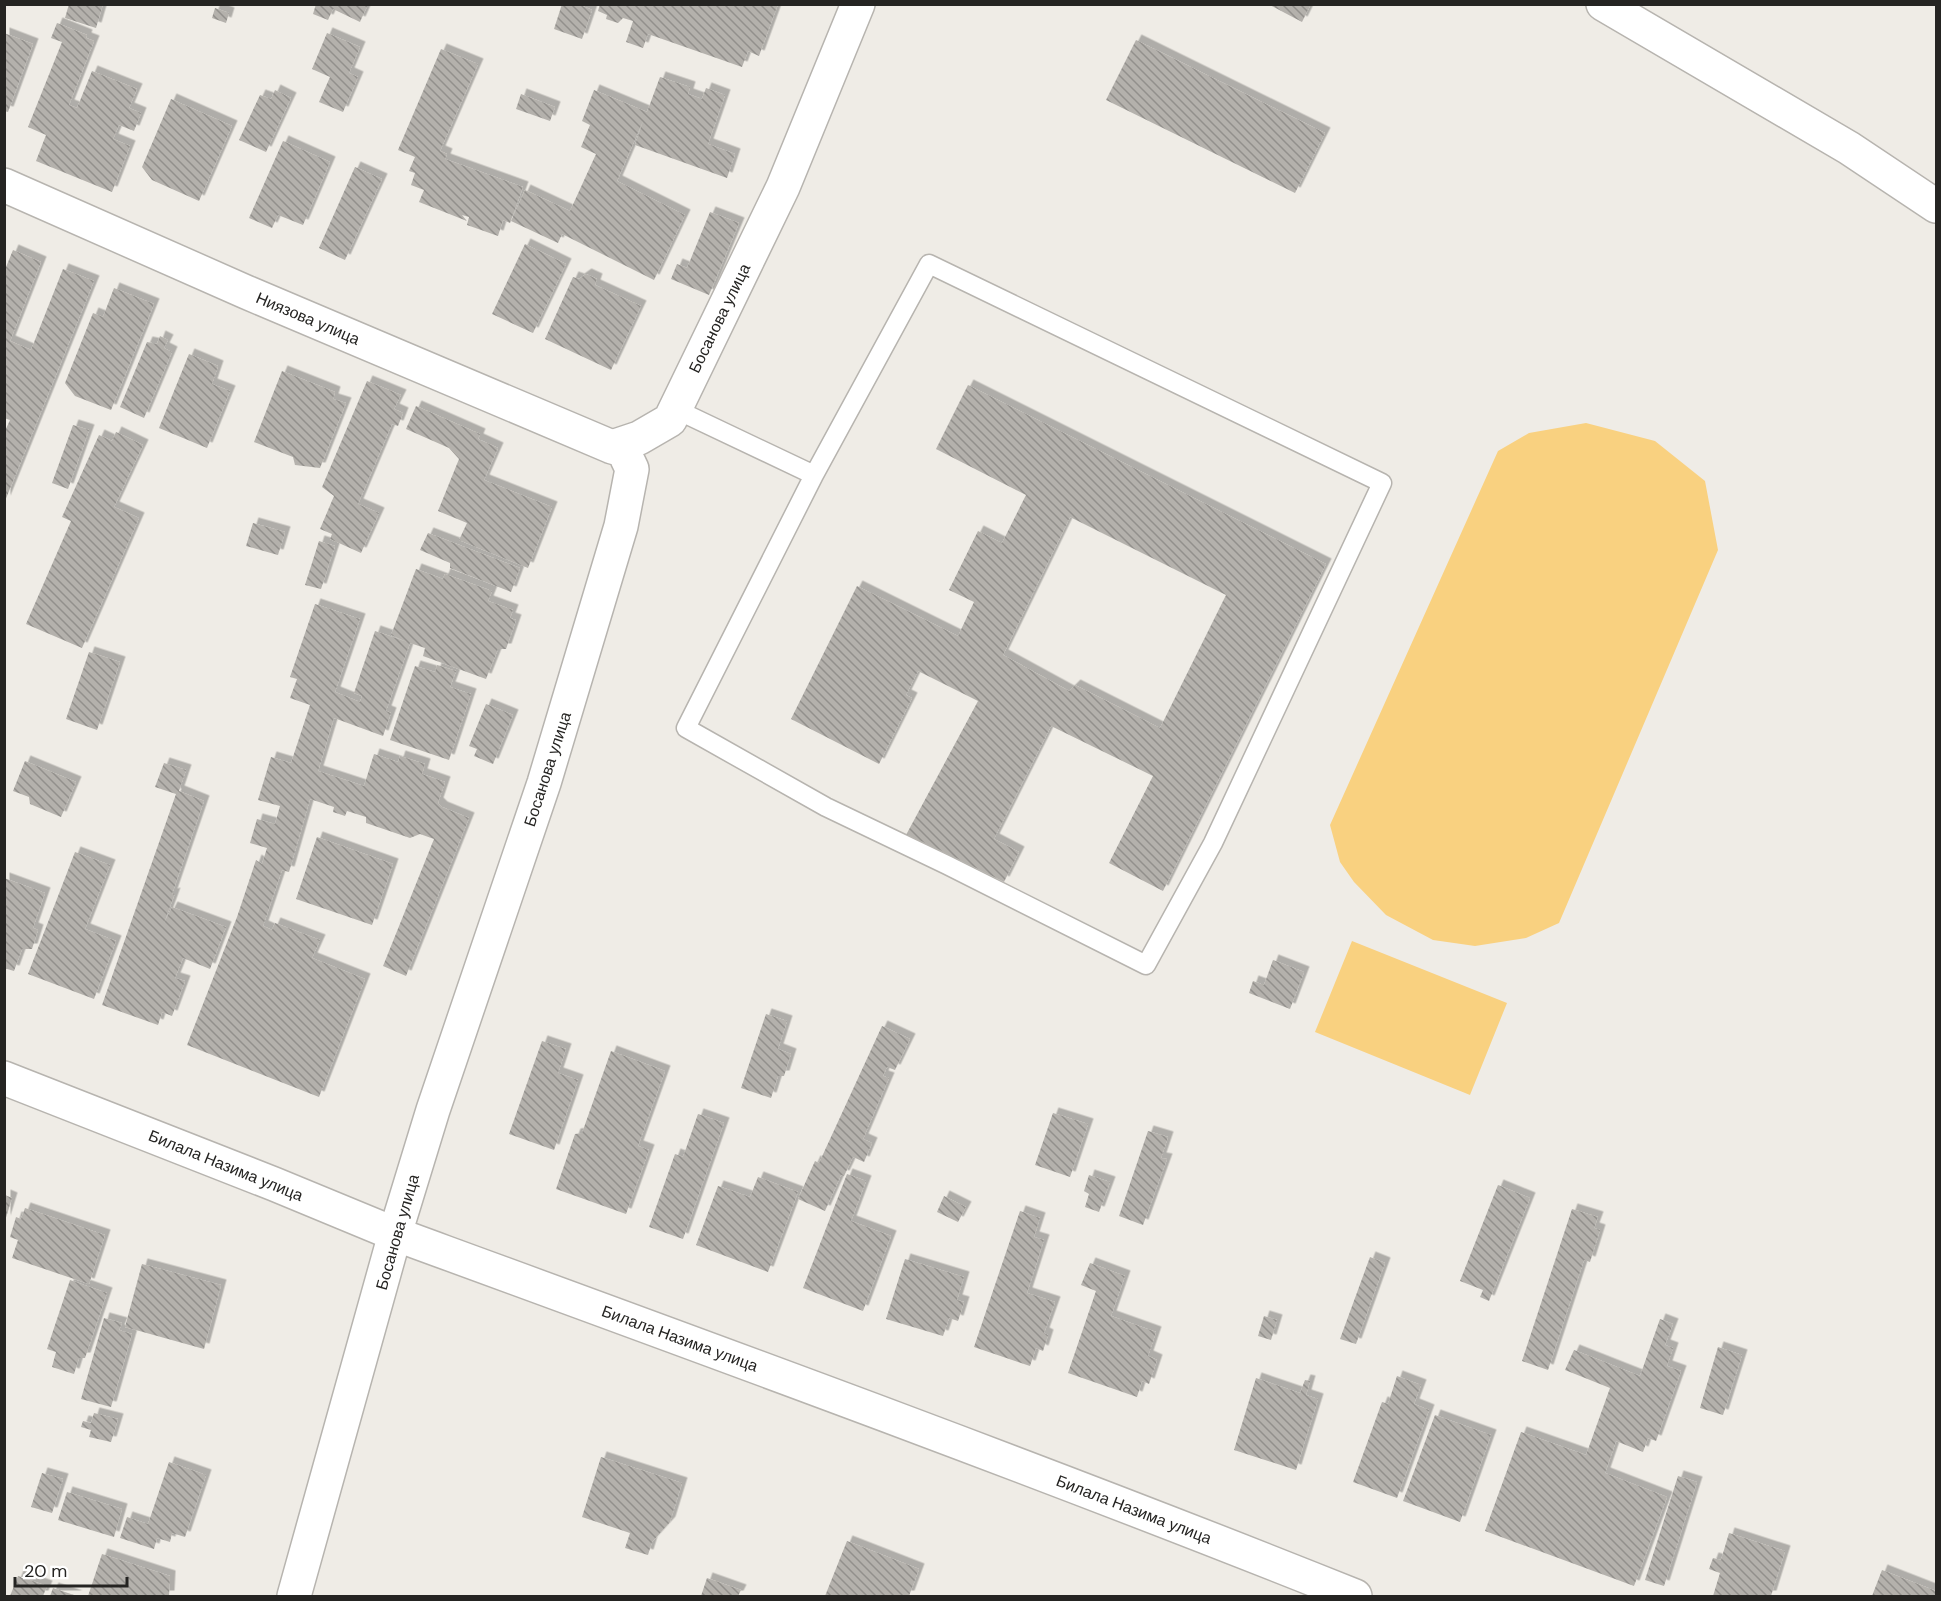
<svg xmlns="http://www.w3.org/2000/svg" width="1941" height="1601" font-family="'DM Sans',sans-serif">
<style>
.pitch{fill:#f9d180}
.building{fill:url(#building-back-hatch);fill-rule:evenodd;filter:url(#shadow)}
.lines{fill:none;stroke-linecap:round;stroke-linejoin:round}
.lane-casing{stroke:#b7b4af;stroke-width:21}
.street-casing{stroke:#b7b4af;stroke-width:36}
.secondary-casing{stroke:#b7b4af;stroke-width:36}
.lane{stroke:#fff;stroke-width:18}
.street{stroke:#fff;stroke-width:33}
.secondary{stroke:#fff;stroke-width:33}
.labels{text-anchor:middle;stroke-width:4.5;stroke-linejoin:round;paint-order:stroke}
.street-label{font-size:16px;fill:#252422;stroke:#fff}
</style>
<defs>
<pattern id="building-back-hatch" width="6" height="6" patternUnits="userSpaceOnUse" patternTransform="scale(1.5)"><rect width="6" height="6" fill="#b4b1ac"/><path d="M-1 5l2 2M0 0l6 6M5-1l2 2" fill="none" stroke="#92908c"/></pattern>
<filter id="shadow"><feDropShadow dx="5.5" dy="-5.5" stdDeviation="0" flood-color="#0004"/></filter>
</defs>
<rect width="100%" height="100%" fill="#efece6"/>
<!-- pitch -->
<path class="pitch" d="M1586 423 1655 441 1705 481 1718 550 1559 923 1526 938 1475 946 1433 940 1386 915 1354 882 1340 862 1330 825 1498 451 1529 433Z
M1352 941 1507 1003 1470 1095 1315 1032Z"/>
<!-- building -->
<path class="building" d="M69 4H103L96 28 65 18Z
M316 4H368L360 22 333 9 328 20 313 14Z
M562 4H578L592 10 582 39 554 29Z
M600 4H778L759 56 748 51 742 67 648 34 643 48 626 42 633 21 623 18 618 23 606 19 607 15 598 11Z
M1268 4H1311L1302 22Z
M215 8 229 13 226 23 212 18Z
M57 23 87 35 86 38 94 41 69 105 77 108 92 71 137 89 129 108 141 113 134 131 119 125 113 139 130 146 112 192 36 161 46 135 28 127 62 42 51 38Z
M4 33 33 44 8 112 4 111Z
M327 33 360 47 349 73 358 77 343 112 319 102 330 77 312 69Z
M1136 40 1325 133 1295 193 1106 100Z
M441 49 478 64 440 151 447 154 445 159 523 187 510 223 503 220 498 236 467 225 469 217 462 215 467 221 419 202 424 190 411 185 415 173 409 171 415 157 398 150Z
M660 77 690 87 688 94 702 99 706 88 725 95 708 144 735 154 727 178 635 145 643 121 617 181 685 215 654 280 562 234 558 243 511 221 525 190 570 211 596 154 581 147 590 125 582 121 594 90 647 112Z
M275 90 291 98 266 152 239 140 260 95 271 99Z
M521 94 555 107 550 121 516 109Z
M171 99 232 126 199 201 152 180 142 167Z
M283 141 330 162 303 225 278 215 272 228 249 218Z
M355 167 382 179 345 260 319 248Z
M710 212 739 223 709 295 671 279 677 264 687 268Z
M525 244 566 264 533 333 492 314Z
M13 250 41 262 10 341 31 350 63 269 94 281 5 501 4 433 10 420 4 418V272Z
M586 274 597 279 595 285 641 306 611 370 545 339 573 277 579 279Z
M114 288 154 304 111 410 75 396 65 383 93 313 103 317Z
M160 336 168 340 164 348 172 352 144 418 120 407 147 342 157 344Z
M189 354 218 366 212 384 230 391 207 448 159 428Z
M282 371 335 392 333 399 346 403 320 468 295 465 293 457 254 442Z
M367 381 401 395 394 409 403 413 398 426 392 424 358 504 379 513 361 553 330 539 332 534 320 529 334 496 322 487Z
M968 385 1326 564 1163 891 1109 863 1153 776 1051 726 994 839 1019 852 1004 882 961 861 956 862 906 835 978 701 918 671 906 695 912 698 879 764 791 719 857 586 958 636 974 602 949 590 978 531 1002 543 1026 495 936 449ZM1070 517 1226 595 1160 728 1075 685 1069 691 1003 655Z
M416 406 480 434 478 439 498 448 484 480 552 507 528 568 459 540 467 523 438 511 459 459 449 448 406 429Z
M73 425 89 430 68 489 52 483Z
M116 432 143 445 114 507 139 518 82 648 26 624 71 521 62 517 99 435 112 441Z
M253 523 285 532 278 555 246 546Z
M428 533 520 568 511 592 450 568V563L420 550Z
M319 541 335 546 321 589 305 585Z
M416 569 443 579 445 574 492 591 488 601 513 610 510 618 516 620 506 649H498L486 679 423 656 425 648 410 643 386 711 391 713 383 736 334 718 318 771 364 786 374 754 398 762 400 756 425 764 422 774 445 782 438 803 442 807 469 818 406 976 383 966 434 839 420 834 410 838 366 823V817L347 811 345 816 333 812 334 807 310 799 289 872 282 870 263 926 272 930 275 923 320 940 312 958 365 979 319 1097 187 1045 237 917 256 860 262 864 267 848 250 843 257 819 275 824 280 806 258 800 271 757 291 763 310 705 290 698 297 679 290 677 315 604 360 619 335 692 360 702 362 696 354 693 375 631 407 642 391 635Z
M89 652 120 662 97 730 66 719Z
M437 665 456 671 450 687 471 694 449 760 390 740 415 666 435 672Z
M486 704 513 715 493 764 474 756 477 749 469 746Z
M25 761 76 782 61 817 30 804 29 797 13 791Z
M164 763 186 770 179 791 204 801 172 894 175 893 164 923 172 907 226 927 210 969 183 958 175 978 185 981 172 1016 162 1012 158 1025 102 1005 176 794 155 787Z
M317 837 393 864 372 925 296 899Z
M75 852 110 865 85 929 116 941 94 999 28 974Z
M4 878 45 893 33 928 38 930 32 949H22L14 971 4 968Z
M1273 960 1304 972 1290 1009 1249 993 1253 981 1264 985Z
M766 1014 787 1021 778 1049 791 1054 784 1076H778L771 1098 741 1088Z
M882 1026 910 1039 895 1070 887 1067 883 1076 889 1078 863 1139 872 1143 864 1162 853 1157 844 1176 841 1175 825 1211 798 1199 815 1161 819 1163Z
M542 1041 566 1049 558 1073 578 1080 554 1150 509 1134Z
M611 1051 665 1071 638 1146 649 1150 626 1214 556 1189 575 1134 582 1133Z
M1053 1113 1088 1124 1070 1177 1035 1165Z
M698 1114 724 1123 683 1239 649 1227 675 1154 683 1157Z
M1148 1131 1168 1137 1161 1158 1167 1159 1143 1225 1119 1216Z
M847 1174 866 1181 851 1221 891 1236 863 1311 803 1288Z
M1089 1175 1110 1182 1099 1212 1085 1207 1089 1194 1084 1191Z
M758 1177 798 1192 768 1272 696 1245 718 1186 750 1197Z
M1498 1185 1530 1198 1489 1301 1480 1297 1483 1290 1460 1281Z
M5 1195 12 1198 5 1221Z
M944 1196 966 1207 958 1222 937 1212Z
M25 1208 105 1235 89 1284 12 1258 18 1240 10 1237 16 1217 21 1219Z
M1572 1209 1598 1217 1594 1228 1600 1230 1590 1262 1584 1260 1548 1370 1522 1361Z
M1020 1211 1040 1218 1034 1237 1044 1240 1027 1293 1055 1302 1044 1333 1048 1335 1043 1351 1036 1348 1030 1366 974 1347Z
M1370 1257 1385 1263 1356 1344 1340 1339Z
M905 1259 964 1277 957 1300 964 1302 958 1321 949 1318 943 1336 886 1319Z
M1090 1263 1125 1276 1111 1316 1156 1332 1148 1356 1157 1360 1149 1384 1142 1381 1137 1397 1068 1373 1096 1291 1081 1285Z
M142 1264 221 1285 204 1349 125 1327Z
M70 1280 107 1293 85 1358H79L74 1374 52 1367 56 1352 47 1349Z
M1264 1316 1277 1320 1271 1340 1258 1336Z
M104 1318 122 1323 119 1330 132 1334 111 1407 81 1399Z
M1660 1319 1673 1324 1665 1345 1673 1348 1667 1366 1681 1371 1656 1441 1648 1438 1643 1452 1616 1441 1605 1473 1667 1497 1634 1586 1485 1531 1521 1432 1586 1455 1610 1388 1565 1370 1574 1350 1640 1376Z
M1718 1347 1742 1355 1723 1415 1700 1408Z
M1397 1376 1421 1385 1414 1404 1429 1410 1397 1498 1353 1482 1382 1402 1388 1404Z
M1256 1378 1300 1393 1305 1380 1310 1381 1306 1395 1318 1399 1296 1470 1234 1450Z
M94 1413 118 1419 111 1442 89 1437 91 1430 81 1427 83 1421 91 1423Z
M1435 1415 1491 1435 1460 1522 1403 1501Z
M601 1457 682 1483 670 1522 652 1542 648 1555 625 1548 630 1533 582 1517Z
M169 1462 206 1475 185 1537 172 1533 170 1542 157 1538 154 1549 120 1538 127 1517 148 1524Z
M42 1473 63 1479 52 1513 31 1507Z
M1678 1476 1697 1482 1664 1586 1645 1580Z
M67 1492 122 1509 114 1537 58 1520Z
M1729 1533 1785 1551 1771 1596H1713L1720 1573 1709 1569 1713 1558 1721 1560Z
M847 1541 919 1569 909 1596H825Z
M102 1554 170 1576 169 1596H88Z
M1882 1570 1936 1591 1935 1596H1872Z
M18 1576 47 1586 43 1596H10Z
M707 1578 741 1590 738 1596H701Z
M53 1588 77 1596H50Z"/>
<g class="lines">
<defs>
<path id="lane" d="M675 409 814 475 686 728 826 807 947 865 1146 965 1213 843 1382 483 929 264 814 475"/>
<path id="street" d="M1603 4 1849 148 1936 206
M4 185 246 292 612 447
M395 1234C717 1352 1038 1469 1355 1596
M294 1596 395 1234 433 1110 544 783 621 526 632 469 623 450 612 447 639 438 670 420 783 187 858 4"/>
<path id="secondary" d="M4 1078 274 1184 395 1234"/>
</defs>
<!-- lane casing -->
<use href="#lane" class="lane-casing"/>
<!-- street casing -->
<use href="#street" class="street-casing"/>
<!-- secondary casing -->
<use href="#secondary" class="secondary-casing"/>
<!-- lane -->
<use href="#lane" class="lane"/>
<!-- street -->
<use href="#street" class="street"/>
<!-- secondary -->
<use href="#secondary" class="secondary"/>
</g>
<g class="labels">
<!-- street labels -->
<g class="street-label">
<text transform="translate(308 318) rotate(23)" y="6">Ниязова улица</text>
<text transform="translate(719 318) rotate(-64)" y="6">Босанова улица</text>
<text transform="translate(547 769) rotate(-72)" y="6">Босанова улица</text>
<text transform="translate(226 1165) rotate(22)" y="6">Билала Назима улица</text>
<text transform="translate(397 1232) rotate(-74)" y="6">Босанова улица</text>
<text transform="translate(680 1338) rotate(20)" y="6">Билала Назима улица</text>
<text transform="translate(1134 1509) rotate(21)" y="6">Билала Назима улица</text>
</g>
</g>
<!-- border -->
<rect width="1941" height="1601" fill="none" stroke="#252422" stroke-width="12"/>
<!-- scale -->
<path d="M15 1577v9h112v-9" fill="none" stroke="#252422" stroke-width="3"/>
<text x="24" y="1577" font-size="18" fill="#252422" stroke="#ffffff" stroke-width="4.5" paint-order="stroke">20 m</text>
</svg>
